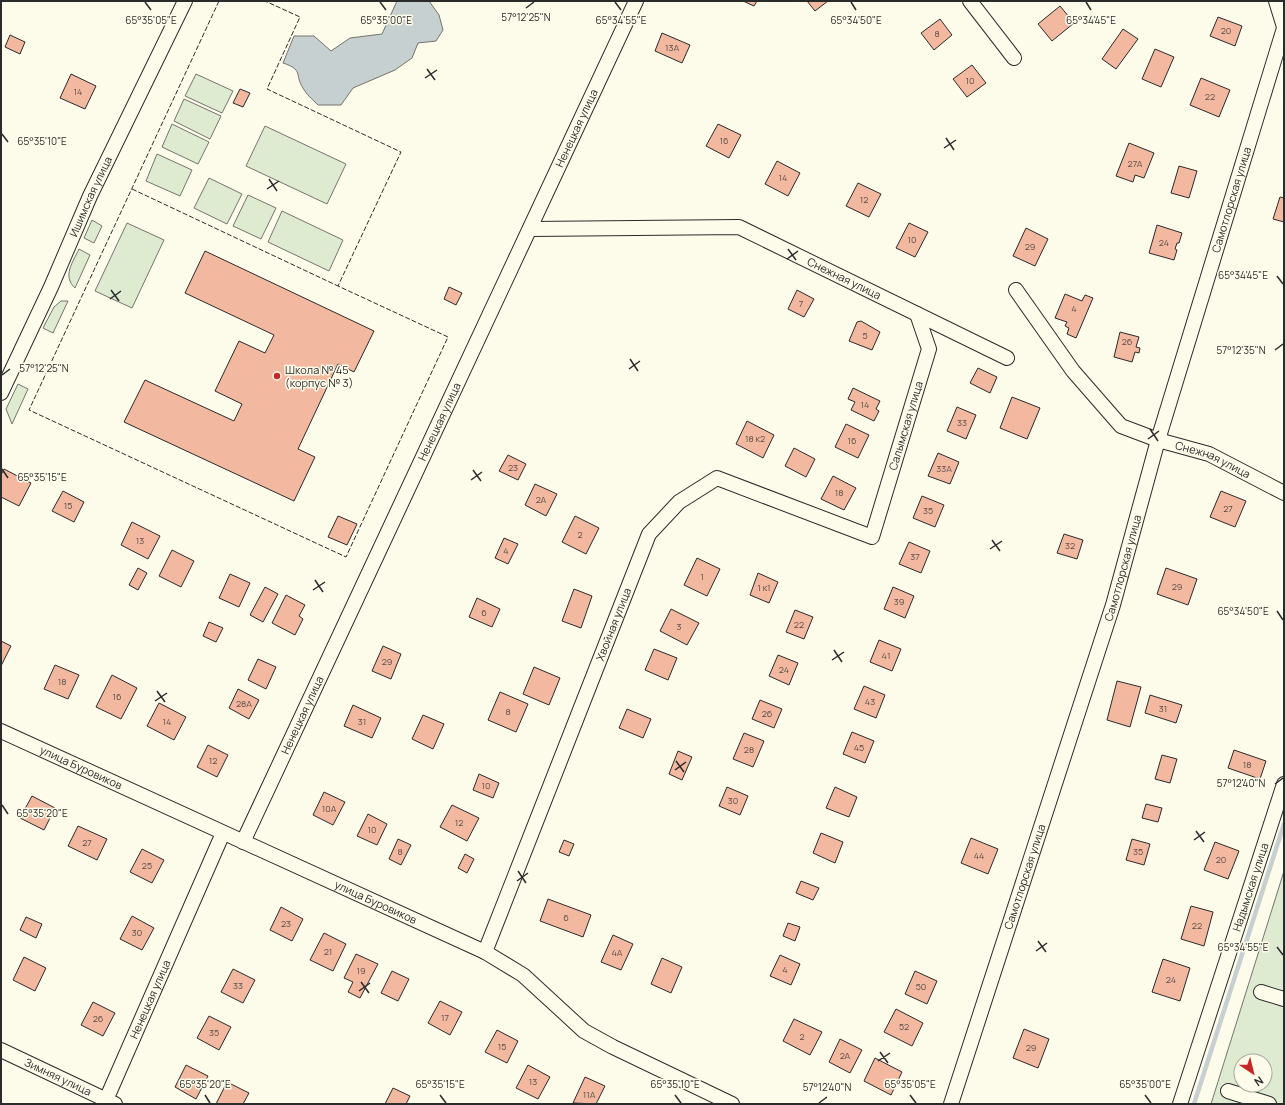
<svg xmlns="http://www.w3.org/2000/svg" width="1285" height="1105" font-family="Manrope,sans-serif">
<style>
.green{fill:#deebd1;stroke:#74746e;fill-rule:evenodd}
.water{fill:#c7d0d0;stroke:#74746e}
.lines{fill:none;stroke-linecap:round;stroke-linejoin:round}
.stream{stroke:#c7d0d0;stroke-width:4.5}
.building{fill:#f2b8a0;stroke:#2b2b2b}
.street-casing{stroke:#2b2b2b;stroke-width:16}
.street{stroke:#fdfbea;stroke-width:14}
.fence{stroke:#2b2b2b;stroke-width:1;stroke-dasharray:5 2;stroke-linecap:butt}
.ticks{fill:none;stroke:#2b2b2b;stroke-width:1.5}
.poi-dot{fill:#c62828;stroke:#fdfbea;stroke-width:1.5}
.labels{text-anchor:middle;stroke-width:3;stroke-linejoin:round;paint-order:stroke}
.number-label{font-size:9px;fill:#5d4e48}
.street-label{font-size:11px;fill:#2b2b2b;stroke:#fdfbea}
.poi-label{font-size:11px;fill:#2b2b2b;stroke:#fdfbea;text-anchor:start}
.ticks-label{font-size:10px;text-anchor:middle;fill:#2b2b2b;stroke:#fdfbea;stroke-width:3;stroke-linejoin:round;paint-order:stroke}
</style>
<rect width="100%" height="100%" fill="#fdfbea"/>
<!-- green -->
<path class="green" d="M196 74 233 91 222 113 185 96Z
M184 99 221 116 210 139 174 121Z
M172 124 209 142 198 164 162 147Z
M265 126 346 164 327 204 246 166Z
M157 154 192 170 180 196 146 181Z
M209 178 242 194 227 224 194 208Z
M248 195 276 208 261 239 233 226Z
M282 211 343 240 329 271 268 242Z
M92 220 102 226 94 243 84 238Z
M127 223 164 240 132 308 95 291Z
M79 249 90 255 75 288C62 276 73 262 79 249Z
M61 301H68L53 333 43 328 54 307Z
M18 384 28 389 12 424 6 409Z
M1284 871V1104H1211ZM1241 1061H1265V1085H1241Z"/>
<!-- water -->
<path class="water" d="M397 1H429L439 15 443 30 436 41 418 43 412 58 395 70 353 88 341 105H318C313 100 306 94 303 88 294 74 304 70 283 63L294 36H314L331 51 350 38 382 34Z"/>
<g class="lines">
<!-- stream -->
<path class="stream" d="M1194 1104 1284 824"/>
</g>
<!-- building -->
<path class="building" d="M743 1H757L754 6Z
M807 1H828L815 11Z
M1060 6 1074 23 1052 41 1038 24Z
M1218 17 1242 26 1235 46 1210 36Z
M940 19 952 35 934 50 921 33Z
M1123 29 1138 39 1116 69 1102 59Z
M662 33 690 45 682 63 655 51Z
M10 35 25 42 20 54 5 47Z
M1155 49 1174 57 1161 87 1142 79Z
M972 65 986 83 967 97 953 79Z
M71 74 96 86 85 109 60 98Z
M1201 78 1230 90 1219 117 1190 105Z
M240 89 250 93 243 107 233 103Z
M718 124 741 135 729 158 706 146Z
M1129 143 1154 153 1144 178 1135 175 1133 182 1116 176Z
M777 161 800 173 788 196 765 184Z
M1179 166 1197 171 1189 198 1171 193Z
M858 183 881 194 869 217 846 206Z
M1280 197 1284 198V222L1273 219Z
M909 223 928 232 915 257 896 248Z
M1157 225 1182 233 1179 243H1177L1175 249 1177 250 1174 260 1149 253Z
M1026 228 1048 239 1035 266 1013 256Z
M205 251 374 331 354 372 338 364 298 449 315 457 294 501 124 422 145 380 234 421 242 404 215 391 239 341 265 353 274 335 185 293Z
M449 287 462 293 456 305 444 299Z
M797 290 814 299 804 317 788 309Z
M1065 294 1082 301 1085 295 1093 298 1076 338 1067 334 1069 328 1065 326 1067 322 1055 318Z
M861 321 880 332 872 350 849 341 857 322Z
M1120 332 1139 337 1136 347 1140 348 1139 353 1135 352 1132 362 1114 357Z
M978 368 997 377 990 393 970 383Z
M853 388 880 401 876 409 879 411 874 421 851 410 855 402 848 399Z
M1012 397 1040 408 1027 439 1000 428Z
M957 407 976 415 966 439 947 431Z
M747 421 774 435 763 458 736 444Z
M846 424 869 435 858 458 835 447Z
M794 448 815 459 806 477 785 466Z
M938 453 959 462 950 484 928 476Z
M508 455 526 464 518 480 499 471Z
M4 469 31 483 19 506 1 497V475Z
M833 476 856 488 844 510 821 499Z
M535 484 557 494 546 516 525 505Z
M63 491 84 502 74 522 52 511Z
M1221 491 1246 501 1235 527 1210 517Z
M922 496 944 505 935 527 913 518Z
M338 516 357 524 347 545 328 537Z
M575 516 599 528 586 554 562 542Z
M132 522 160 536 148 559 121 545Z
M1064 534 1083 540 1077 559 1057 553Z
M504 538 518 544 508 564 495 558Z
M909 542 930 551 921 573 899 564Z
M172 550 194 561 181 587 159 576Z
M697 558 720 569 707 596 684 585Z
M138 568 147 573 138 590 129 585Z
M1166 568 1197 579 1188 605 1157 594Z
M758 573 778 582 769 603 750 595Z
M230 574 250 583 239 607 219 598Z
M265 587 278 594 263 622 250 615Z
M893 587 914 596 905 618 884 609Z
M574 589 592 596 581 628 562 621Z
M286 595 305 605 299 616 303 619 295 635 272 623Z
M477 598 500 609 492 627 469 617Z
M671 609 699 623 687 645 660 631Z
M795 610 813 617 804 639 786 632Z
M209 622 223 628 216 642 203 636Z
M879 640 901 649 892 671 870 662Z
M1 641 11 646 1 666Z
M383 646 401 654 391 679 372 671Z
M654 649 677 658 668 680 645 670Z
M778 655 798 663 789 685 769 676Z
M258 659 276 667 266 689 248 680Z
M55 665 79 675 68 699 44 689Z
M534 667 560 678 549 705 523 694Z
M112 675 137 688 121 719 96 707Z
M1117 681 1141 687 1130 727 1107 720Z
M864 686 885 695 876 718 854 709Z
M238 689 259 700 249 719 229 708Z
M500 692 528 704 516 732 488 720Z
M1150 695 1182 705 1176 723 1145 713Z
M760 700 782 709 774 728 752 719Z
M159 703 186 717 174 740 147 726Z
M353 705 381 718 372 738 344 726Z
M627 709 651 719 643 738 619 728Z
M423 715 444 724 433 749 412 739Z
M852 732 874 741 865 763 843 754Z
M744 733 764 741 753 767 733 759Z
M208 745 228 755 217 777 197 767Z
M1234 750 1266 761 1260 779 1228 768Z
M678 751 692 757 682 780 669 774Z
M1162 755 1177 759 1170 783 1155 779Z
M479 774 499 783 493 798 473 790Z
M727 787 748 796 740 815 719 806Z
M835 787 857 797 849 817 826 808Z
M324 792 345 802 333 825 313 815Z
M32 796 55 808 44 830 20 818Z
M1146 804 1162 808 1158 822 1142 818Z
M452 805 479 818 467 841 440 827Z
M368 814 387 824 377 845 357 836Z
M78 826 107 839 97 860 68 846Z
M821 833 843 842 835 863 813 853Z
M971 838 998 849 988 874 961 863Z
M398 839 411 845 401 865 389 859Z
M1132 839 1150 844 1144 865 1126 860Z
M564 840 574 844 569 856 559 852Z
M1215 842 1239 851 1228 879 1204 870Z
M142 849 164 860 152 883 130 872Z
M465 854 474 859 467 873 458 868Z
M801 881 819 888 813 900 796 893Z
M548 899 591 915 583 937 540 921Z
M1191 906 1213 912 1204 946 1181 939Z
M281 907 303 919 292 941 270 930Z
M132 916 154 928 142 950 120 939Z
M26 917 42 924 36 938 20 930Z
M788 923 800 927 795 941 783 936Z
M324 933 346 944 333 971 310 960Z
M613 935 633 944 621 970 601 962Z
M356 954 378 964 360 998 348 992 353 982 344 978Z
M780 955 800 964 791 985 770 976Z
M24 957 46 968 35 991 13 980Z
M662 958 682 967 671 993 651 984Z
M1163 959 1190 968 1180 1001 1152 992Z
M233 969 255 980 243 1003 221 992Z
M392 971 409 979 398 1001 381 993Z
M915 971 937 981 927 1004 905 994Z
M440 1001 462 1012 450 1035 428 1023Z
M93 1002 115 1013 103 1036 81 1025Z
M896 1009 923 1023 912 1046 884 1032Z
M209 1016 231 1027 219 1050 197 1038Z
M794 1019 822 1032 810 1055 783 1041Z
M1024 1029 1049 1039 1038 1068 1013 1058Z
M497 1030 518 1041 507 1063 485 1052Z
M840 1039 862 1050 850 1073 829 1062Z
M875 1058 902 1072 891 1095 864 1081Z
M186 1065 208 1076 196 1099 175 1087Z
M528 1065 550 1077 538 1099 516 1088Z
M585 1077 605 1086 596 1104 573 1103Z
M227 1082 249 1093 243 1104H216Z
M393 1088 410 1096 406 1104H385Z"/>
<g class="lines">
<defs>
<g id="street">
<path d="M970 1 1014 58"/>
<path d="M1276 1 1284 27"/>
<path id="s1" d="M531 229 739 227 1007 358"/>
<path id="s2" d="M1016 290 1073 371 1121 426 1158 440 1209 454 1284 493"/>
<path id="s3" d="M1 393 51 287 90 196 185 1"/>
<path id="s4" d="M1 731 485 952 523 975 584 1031 613 1047 732 1104"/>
<path id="s5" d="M243 842 636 1"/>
<path id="s6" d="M485 952 649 534 679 502 717 478 872 537 929 349 917 314"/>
<path d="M1261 992 1284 999"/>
<path id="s7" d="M1 1050 115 1104"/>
<path d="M1228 1091 1269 1104"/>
<path id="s8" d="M106 1100 223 833"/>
<path id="s9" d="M951 1104 1113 605 1158 440 1284 28"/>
<path id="s10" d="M1180 1104 1284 784"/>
</g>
</defs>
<!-- street casing -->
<use href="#street" class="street-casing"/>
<!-- street -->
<use href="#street" class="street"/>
<!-- fence -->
<path class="fence" d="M219 1 29 410 346 557 448 337 338 286 401 152 267 89 300 17 265 1
M132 189 338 286"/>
</g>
<!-- ticks -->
<path class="ticks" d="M145 2 151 10M380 2 386 10M615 2 621 10M851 2 856 10M1086 2 1091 10M526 8 534 2M427 69 435 80M425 78 437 70M2 134 8 142M946 138 954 150M944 148 956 140M269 179 277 191M267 189 279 181M788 249 796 260M787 259 798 251M1277 276 1283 284M111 290 119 301M110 299 121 291M1275 350 1283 344M630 359 638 371M629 369 640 361M2 375 10 369M1150 429 1158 441M1148 439 1159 431M2 469 8 478M473 470 481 481M471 480 482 472M992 540 1000 551M990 549 1002 541M315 580 323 592M313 590 325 582M1277 611 1283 620M834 650 842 662M832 660 844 652M157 691 165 702M155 701 167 693M676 761 684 772M675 770 686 762M1275 784 1283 778M2 805 8 814M1196 831 1204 842M1194 840 1205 832M518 871 526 883M517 881 528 873M1038 941 1046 952M1277 947 1283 955M1036 951 1047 943M361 982 369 993M359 991 370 983M880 1052 888 1063M878 1061 890 1053M205 1095 210 1103M440 1095 446 1103M675 1095 681 1103M910 1095 916 1103M1145 1095 1151 1103M819 1103 827 1097"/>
<!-- markers -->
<circle class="poi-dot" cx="277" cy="376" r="4"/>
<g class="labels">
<!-- number labels -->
<g class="number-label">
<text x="1226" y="34">20</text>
<text x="937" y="37">8</text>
<text x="672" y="51">13А</text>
<text x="970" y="84">10</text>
<text x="78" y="95">14</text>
<text x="1210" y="100">22</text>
<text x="724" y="144">16</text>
<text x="1135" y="167">27А</text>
<text x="783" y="181">14</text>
<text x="864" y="203">12</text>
<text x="912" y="243">10</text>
<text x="1164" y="246">24</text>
<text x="1030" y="250">29</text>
<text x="801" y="307">7</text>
<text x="1074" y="312">4</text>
<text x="865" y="339">5</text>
<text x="1127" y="345">26</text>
<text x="865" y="408">14</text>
<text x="962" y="426">33</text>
<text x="755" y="442">18 к2</text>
<text x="852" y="444">16</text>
<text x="513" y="471">23</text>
<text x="944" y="472">33А</text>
<text x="839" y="496">18</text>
<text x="541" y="503">2А</text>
<text x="68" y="509">15</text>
<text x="1228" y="512">27</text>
<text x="928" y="514">35</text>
<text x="580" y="538">2</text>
<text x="140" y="544">13</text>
<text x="1070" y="549">32</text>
<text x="506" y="554">4</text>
<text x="915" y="560">37</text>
<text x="702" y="580">1</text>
<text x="1177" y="590">29</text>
<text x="764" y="591">1 к1</text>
<text x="899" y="605">39</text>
<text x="484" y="616">6</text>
<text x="799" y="628">22</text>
<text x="679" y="630">3</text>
<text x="886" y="659">41</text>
<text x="387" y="665">29</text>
<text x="784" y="673">24</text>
<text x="62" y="685">18</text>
<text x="117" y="700">16</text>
<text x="870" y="705">43</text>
<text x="244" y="707">28А</text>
<text x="1163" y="712">31</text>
<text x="508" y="715">8</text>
<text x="767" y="717">26</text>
<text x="167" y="725">14</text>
<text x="362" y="725">31</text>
<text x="859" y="751">45</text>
<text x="749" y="753">28</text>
<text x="213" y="764">12</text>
<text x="1247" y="768">18</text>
<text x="486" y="789">10</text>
<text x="733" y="804">30</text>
<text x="329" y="812">10А</text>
<text x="459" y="826">12</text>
<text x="372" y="833">10</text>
<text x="87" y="846">27</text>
<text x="400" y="855">8</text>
<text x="1138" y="855">35</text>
<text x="979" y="859">44</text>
<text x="1221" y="863">20</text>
<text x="147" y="869">25</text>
<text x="566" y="921">6</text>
<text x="286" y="927">23</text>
<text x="1197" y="929">22</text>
<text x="137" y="936">30</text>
<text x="328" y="955">21</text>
<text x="617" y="956">4А</text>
<text x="785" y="973">4</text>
<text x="361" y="974">19</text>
<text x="1171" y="983">24</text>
<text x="238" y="989">33</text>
<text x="921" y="990">50</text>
<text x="445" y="1021">17</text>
<text x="98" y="1022">26</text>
<text x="904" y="1030">52</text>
<text x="214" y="1036">35</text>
<text x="802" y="1040">2</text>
<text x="502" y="1050">15</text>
<text x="1031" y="1051">29</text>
<text x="845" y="1059">2А</text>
<text x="533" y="1085">13</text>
<text x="589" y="1098">11А</text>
</g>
<!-- street labels -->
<g class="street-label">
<text dy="4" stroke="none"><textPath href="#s5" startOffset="788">Ненецкая улица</textPath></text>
<text dy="4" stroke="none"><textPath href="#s3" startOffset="216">Ишимская улица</textPath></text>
<text dy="4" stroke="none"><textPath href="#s9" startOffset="947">Самотлорская улица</textPath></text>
<text dy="4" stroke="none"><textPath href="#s1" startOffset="325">Снежная улица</textPath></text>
<text dy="4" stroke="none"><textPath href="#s5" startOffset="464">Ненецкая улица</textPath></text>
<text dy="4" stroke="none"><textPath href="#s6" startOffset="820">Салымская улица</textPath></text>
<text dy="4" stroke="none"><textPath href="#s2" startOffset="270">Снежная улица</textPath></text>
<text dy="4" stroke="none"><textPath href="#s9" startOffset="563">Самотлорская улица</textPath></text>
<text dy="4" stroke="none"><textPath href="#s6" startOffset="352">Хвойная улица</textPath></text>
<text dy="4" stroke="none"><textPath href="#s5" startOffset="140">Ненецкая улица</textPath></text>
<text dy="4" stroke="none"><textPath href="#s4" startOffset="88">улица Буровиков</textPath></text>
<text dy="4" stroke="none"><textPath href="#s9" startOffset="239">Самотлорская улица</textPath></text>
<text dy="4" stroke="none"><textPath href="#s10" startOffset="228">Надымская улица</textPath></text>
<text dy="4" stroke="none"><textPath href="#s4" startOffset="412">улица Буровиков</textPath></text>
<text dy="4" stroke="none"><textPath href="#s8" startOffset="110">Ненецкая улица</textPath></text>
<text dy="4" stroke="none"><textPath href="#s7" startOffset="63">Зимняя улица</textPath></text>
</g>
<!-- poi labels -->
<g class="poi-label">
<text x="285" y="374">Школа № 45<tspan x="285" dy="13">(корпус № 3)</tspan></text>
</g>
</g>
<g class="ticks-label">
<text x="526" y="21">57°12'25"N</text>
<text x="151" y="24">65°35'05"E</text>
<text x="386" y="24">65°35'00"E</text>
<text x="621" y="24">65°34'55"E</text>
<text x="856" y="24">65°34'50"E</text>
<text x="1091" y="24">65°34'45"E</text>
<text x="42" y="145">65°35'10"E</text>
<text x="1243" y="279">65°34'45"E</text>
<text x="1241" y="354">57°12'35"N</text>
<text x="44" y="372">57°12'25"N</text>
<text x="42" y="481">65°35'15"E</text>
<text x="1243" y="615">65°34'50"E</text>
<text x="1241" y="787">57°12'40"N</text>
<text x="42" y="817">65°35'20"E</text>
<text x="1243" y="951">65°34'55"E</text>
<text x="205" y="1088">65°35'20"E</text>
<text x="440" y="1088">65°35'15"E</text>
<text x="675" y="1088">65°35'10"E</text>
<text x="910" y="1088">65°35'05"E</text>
<text x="1145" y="1088">65°35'00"E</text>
<text x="827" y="1091">57°12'40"N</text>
</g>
<!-- border -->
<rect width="1285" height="1105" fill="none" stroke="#2b2b2b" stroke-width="4"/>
<!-- north arrow -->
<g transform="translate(1253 1073) rotate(145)"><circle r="19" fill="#fdfbea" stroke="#a9a89e"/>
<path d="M0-3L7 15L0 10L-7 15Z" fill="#c62828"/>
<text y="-6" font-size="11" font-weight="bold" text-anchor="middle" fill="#2b2b2b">N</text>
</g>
</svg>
